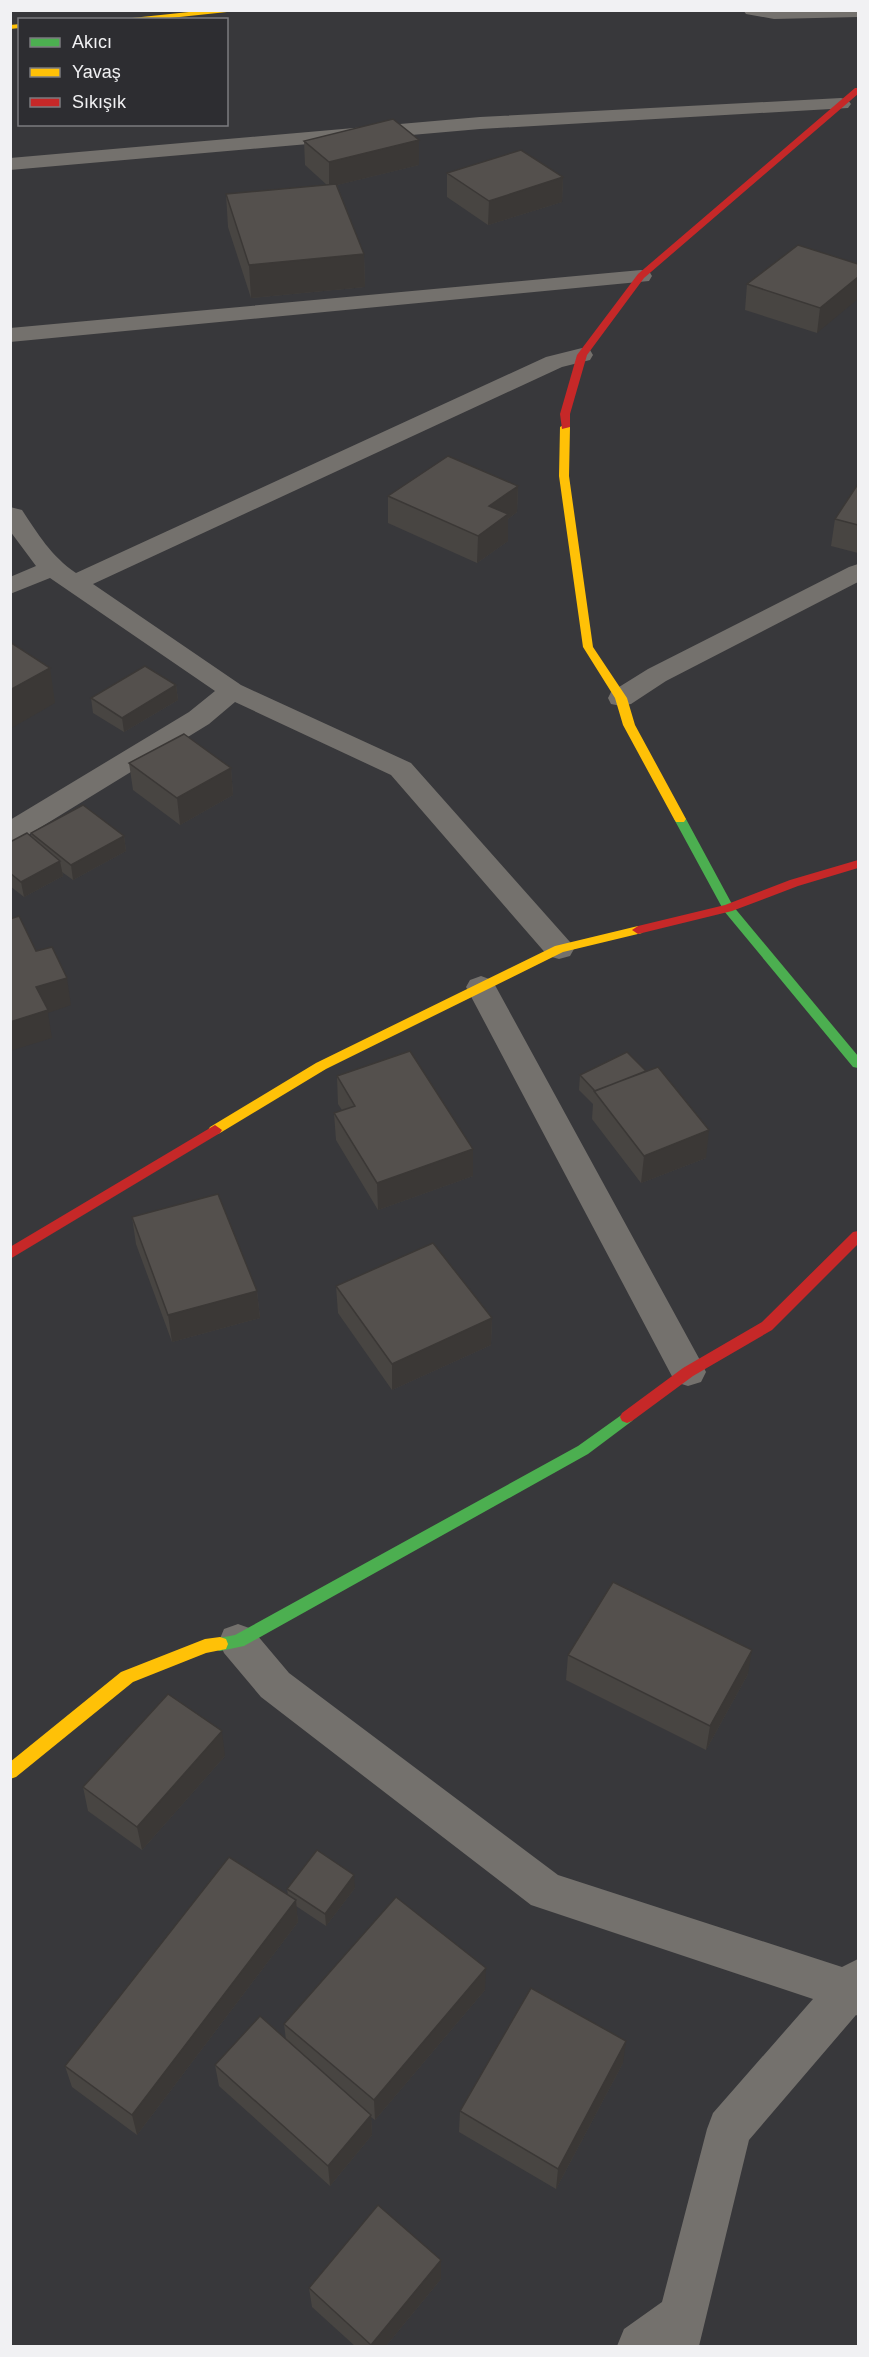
<svg xmlns="http://www.w3.org/2000/svg" width="869" height="2357" font-family="Arial,sans-serif">
<style>
.lines{fill:none;stroke-linecap:round;stroke-linejoin:round}
.street{fill:#74716d;fill-rule:evenodd}
.fast{fill:#4caf50;fill-rule:evenodd}
.slow{fill:#ffc107;fill-rule:evenodd}
.jam{fill:#c62828;fill-rule:evenodd}
.wall{fill:#484542}
.shaded-wall{fill:#3b3836}
.building{fill:#54504d;stroke:#3b3836;stroke-width:1.5}
</style>
<rect width="100%" height="100%" fill="#38383b"/>
<g class="lines">
<!-- street -->
<path class="street" d="M743 10H858V17L774 19 746 14Z
M841 98 848 100 851 104 848 108 480 129 10 170V158L480 117Z
M641 270 649 271 652 276 649 281 10 342V328Z
M582 348 590 350 593 355 590 360 562 367 93 584 241 685 411 763 570 942 574 949 570 956 559 959 548 956 391 775 235 702 209 724 20 840 10 842V820L189 712 215 691 50 578 10 594V577L36 566 10 531V507L22 510C38 534 51 556 76 573L546 357Z
M858 564V582L666 681 631 704 621 706 611 704 608 698 611 692 648 669 849 567Z
M481 976 492 980 496 987 701 1362 706 1372 701 1382 688 1386 675 1382 466 987 470 980Z
M238 1624 252 1629 289 1673 558 1875 842 1967 858 1959V2016L856 2015 749 2140 699 2346H617L624 2329 662 2302 707 2129 713 2113 813 1999 531 1905 261 1697 224 1653 219 1641 224 1629Z"/>
<!-- fast -->
<path class="fast" d="M680 815 686 819 733 906 858 1056V1068L853 1067 724 911 674 819Z
M627 1411 632 1413 634 1417 632 1421 588 1454 244 1646 220 1651 214 1649 212 1644 214 1639 235 1635 578 1446Z"/>
<!-- slow -->
<path class="slow" d="M208 10H246L151 20H113Z
M20 24V28L10 29V25Z
M565 424 570 427 569 476 593 647 627 698 635 725 686 819 684 822H676L674 819 623 725 615 698 583 647 559 476 560 427Z
M638 926 644 930 642 933 563 952 326 1069 220 1133 215 1135 208 1130 210 1127 316 1063 555 946Z
M220 1637 226 1639 228 1644 226 1649 206 1653 133 1682 16 1777 10 1779V1762L121 1672 205 1639Z"/>
<!-- jam -->
<path class="jam" d="M855 88H858V94L644 278 587 355 570 414V427L562 429 560 414 577 355 638 274Z
M858 860V868L798 886 732 911 638 934 632 930 638 926 725 905 790 880Z
M215 1125 222 1130 220 1133 10 1259V1247Z
M858 1231V1244L772 1330 693 1376 632 1421 627 1423 622 1421 620 1417 622 1413 683 1368 762 1322 853 1232Z"/>
</g>
<!-- wall -->
<path class="wall" d="M304 141 419 165 337 185 364 254 365 287 251 298 228 227 226 194 327 185 305 165Z
M447 173 563 177 562 202 488 225 447 197Z
M858 264 817 333 745 310 747 284Z
M858 484V553L831 546 835 519Z
M518 486 517 512 508 519V541L477 563 388 523V496Z
M176 685 178 700 124 732 93 713 91 698Z
M129 763 231 768 233 795 180 825 133 790Z
M31 833 124 836 126 851 73 880 62 872 63 876 24 897 10 886V842L31 837Z
M580 1075 706 1158 641 1183 592 1119 593 1104 579 1090Z
M337 1076 473 1149V1176L378 1210 336 1140 334 1113 342 1110 338 1104Z
M132 1217 257 1291 260 1318 172 1342 136 1244Z
M336 1286 492 1318 491 1345 392 1390 338 1313Z
M568 1655 748 1674 706 1750 566 1680Z
M225 1756 142 1850 88 1811 83 1787Z
M355 1888 326 1926 296 1906 298 1922 137 2135 72 2087 65 2066 288 1895 287 1889Z
M485 1990 375 2120 371 2117 372 2135 330 2186 219 2086 215 2065 286 2040 284 2024Z
M623 2063 556 2189 459 2132 460 2111Z
M441 2260V2279L386 2346H355L312 2307 309 2288Z"/>
<!-- shaded-wall -->
<path class="shaded-wall" d="M419 140V165L329 187V162Z
M563 177 562 202 488 225 489 201Z
M364 254 365 287 251 298 249 265Z
M858 277V299L817 333 820 308Z
M518 486 517 512 508 519V541L477 563 478 536 489 506Z
M50 668 55 703 10 729V690Z
M176 685 178 700 124 732 122 718Z
M231 768 233 795 180 825 177 798Z
M124 836 126 851 73 880 71 865Z
M60 861 63 876 24 897 21 882Z
M67 978 71 1005 48 1013 52 1038 10 1051V1022L36 987Z
M709 1130 706 1158 641 1183 644 1156Z
M473 1149V1176L378 1210 377 1183Z
M257 1291 260 1318 172 1342 168 1315Z
M492 1318 491 1345 392 1390V1364Z
M752 1650 748 1674 706 1750 710 1726Z
M222 1731 225 1756 142 1850 137 1827Z
M354 1875 355 1888 326 1926 325 1914Z
M296 1900 298 1922 137 2135 132 2115Z
M486 1968 485 1990 375 2120 374 2100Z
M626 2041 623 2063 556 2189 558 2169Z
M371 2115 372 2135 330 2186 328 2166Z
M441 2260V2279L386 2346H372L371 2345Z"/>
<!-- building -->
<path class="building" d="M393 119 419 140 329 162 304 141Z
M521 150 563 177 489 201 447 173Z
M336 184 364 254 249 265 226 194Z
M798 245 858 264V277L820 308 747 284Z
M448 456 518 486 489 506 508 514 478 536 388 496Z
M858 484V525L835 519Z
M10 642 50 668 10 690Z
M145 666 176 685 122 718 91 698Z
M184 734 231 768 177 798 129 763Z
M83 805 124 836 71 865 31 833Z
M27 833 60 861 21 882 10 873V842Z
M19 916 36 951 52 947 67 978 36 987 48 1010 10 1022V919Z
M410 1051 473 1149 377 1183 334 1113 355 1106 337 1076Z
M627 1052 646 1071 595 1091 580 1075Z
M658 1067 709 1130 644 1156 594 1091Z
M218 1194 257 1291 168 1315 132 1217Z
M433 1243 492 1318 392 1364 336 1286Z
M613 1582 752 1650 710 1726 568 1655Z
M168 1694 222 1731 137 1827 83 1787Z
M317 1850 354 1875 325 1914 287 1889Z
M229 1857 296 1900 132 2115 65 2066Z
M396 1897 486 1968 374 2100 284 2024Z
M531 1988 626 2041 558 2169 460 2111Z
M260 2016 371 2115 328 2166 215 2065Z
M378 2205 441 2260 371 2345 309 2288Z"/>
<!-- border -->
<rect width="869" height="2357" fill="none" stroke="#f1f1f3" stroke-width="24"/>
<!-- legend -->
<rect x="18" y="18" width="210" height="108" fill="#2d2d31" stroke="#7b7b7f" stroke-width="1.5"/>
<rect x="30" y="38" width="30" height="9" fill="#4caf50" stroke="#7b7b7f" stroke-width="1.5"/>
<text x="72" y="48" font-size="18" fill="#f1f1f3">Akıcı</text>
<rect x="30" y="68" width="30" height="9" fill="#ffc107" stroke="#7b7b7f" stroke-width="1.5"/>
<text x="72" y="78" font-size="18" fill="#f1f1f3">Yavaş</text>
<rect x="30" y="98" width="30" height="9" fill="#c62828" stroke="#7b7b7f" stroke-width="1.5"/>
<text x="72" y="108" font-size="18" fill="#f1f1f3">Sıkışık</text>
</svg>
